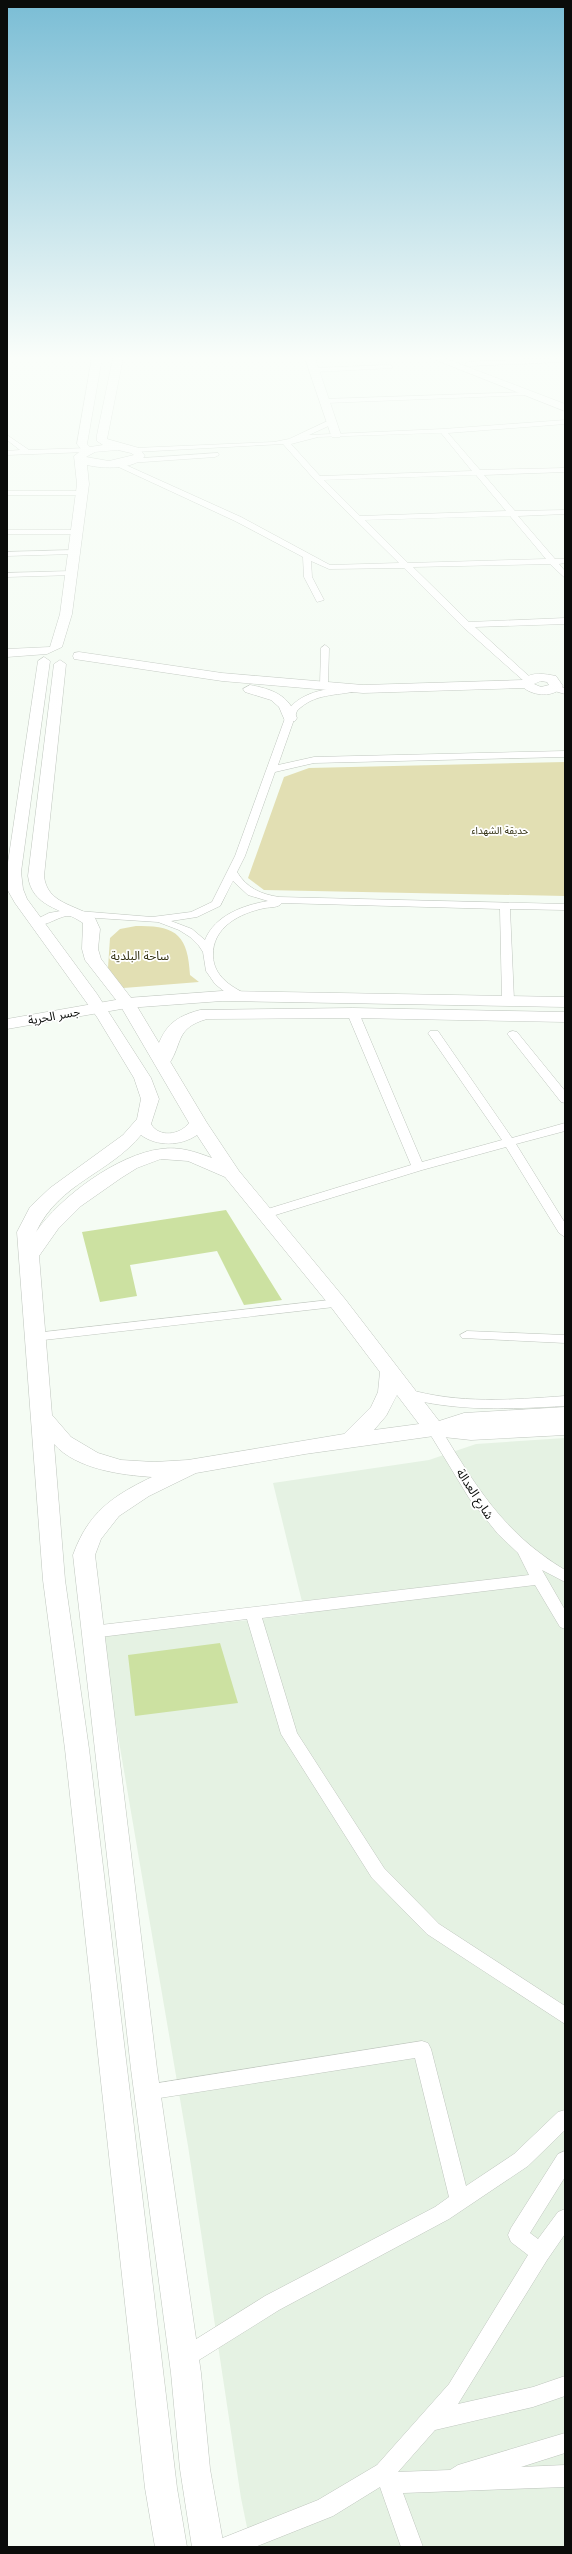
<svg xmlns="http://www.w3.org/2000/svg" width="572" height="2554" font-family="Poppins,'Noto Sans Arabic',sans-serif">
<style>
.built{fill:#e5f2e3}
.green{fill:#e2dfb3}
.building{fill:#cce1a1}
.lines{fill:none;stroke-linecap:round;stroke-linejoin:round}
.street-casing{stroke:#bfc6be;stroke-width:1}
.secondary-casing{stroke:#bfc6be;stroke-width:1}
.primary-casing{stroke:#bfc6be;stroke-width:1}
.street{fill:#fff;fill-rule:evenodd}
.secondary{fill:#fff;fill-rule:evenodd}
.primary{fill:#fff;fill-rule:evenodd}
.labels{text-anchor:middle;stroke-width:3.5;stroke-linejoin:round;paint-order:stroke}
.far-park-label{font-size:10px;fill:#323012;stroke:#fff}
.park-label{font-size:12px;fill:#323012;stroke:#fff}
.street-label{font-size:12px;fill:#0a0c0a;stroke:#fff}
</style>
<rect width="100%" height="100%" fill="#f5fcf4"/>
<!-- built -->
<path class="built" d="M565 1438V2547H251L241 2498 188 2146 101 1636 305 1614 273 1483 429 1460 476 1444Z"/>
<!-- green -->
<path class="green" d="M565 762V896L264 890 248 878 284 777 309 768Z
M136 926C176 925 188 935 190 975L199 982 111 989 108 968 110 938 120 929Z"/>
<!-- building -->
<path class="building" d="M226 1210 282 1300 244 1305 217 1251 130 1265 137 1296 100 1302 82 1232Z
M220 1643 238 1703 135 1716 128 1655Z"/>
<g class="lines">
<defs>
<path id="street" d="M565 358V362L468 366 465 364 468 362Z
M390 365 392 366V368L315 372 312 370 315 368Z
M530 392 532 393 528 395 326 403 322 401 326 399Z
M332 419 336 421 335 423 309 435 443 429 565 420V424L448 433 480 470 565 468V472L484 475 515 511 565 510V514L518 516 555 559H565V563L559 564 565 571V578L550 564 413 567 469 622 565 618V624L475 627 531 678V682H525L463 627 404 568 329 569 311 561 312 577 324 600 317 602 304 577 303 557 235 521 110 463 117 461 241 517 330 565 399 563 315 480 283 444 135 452 131 450 135 448 274 442 289 439ZM441 433 472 471 320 476 291 444 318 437ZM476 475 506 511 360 516 324 480ZM510 516 546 559 408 563 365 520Z
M7 435 29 450 87 448 91 450 87 452 7 455V451L20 450 7 440Z
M218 453 219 455 215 457 129 463 125 461 129 459Z
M7 491H81L85 493 81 495H7Z
M7 530H77L81 532 77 534H7Z
M76 550 77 552 73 554 7 556V552Z
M71 571H74V575L7 577V573Z
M325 645 329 648 328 685 324 688 320 685 321 648Z
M554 685 565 688V694L551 690 549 688Z
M354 686 357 687V691C336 696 314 693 297 711L278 765 314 757 565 751V757L314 763 275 772 245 856 237 872C247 888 260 894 279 897L565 904V910L510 909 514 1000 512 1002 508 1003 502 1000 500 909 282 903C278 908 271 907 265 908 240 913 212 927 213 956 214 976 230 986 246 994L248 996 242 999 225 992 215 984 206 971 203 952 199 946 190 937 179 930 158 922 66 916C56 918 43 928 33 925V921L49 913 66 910 152 917 191 912 212 902 235 856 288 710C303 690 331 688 354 686ZM233 881 248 895 268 901C244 905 215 915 205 940L192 929 171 921 197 917 220 906Z
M353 1010 359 1013 422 1162 502 1140 428 1033 430 1031H438L512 1138 565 1123V1131L516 1144 565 1223V1237L559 1233 506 1147 422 1170 269 1217H261L259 1214 261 1211 411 1165 347 1013Z
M513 1031 517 1032 565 1091V1103L561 1102 509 1036 507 1034 509 1032Z
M338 1299 343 1300 345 1303 343 1306 35 1341 28 1337 35 1333Z
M467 1331 565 1335V1343L462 1338 460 1335Z
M407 1389C459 1404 511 1400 565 1396V1406C509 1409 457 1412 402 1397L400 1394Z
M434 1424 439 1426C476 1486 502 1532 565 1570V1582L542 1570 565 1610V1629L560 1627 535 1585 262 1618 297 1733 384 1868 439 1924 565 2006V2024L427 1934 372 1878 281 1734 247 1619 92 1638 87 1636 84 1632 87 1628 92 1626 529 1575 518 1553 498 1534 469 1498 427 1429 429 1426Z
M422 2041 428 2043 431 2049 466 2186 514 2154 558 2112 565 2110V2130L528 2166 449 2219 279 2310 191 2365 184 2368 177 2365 174 2358 177 2351 265 2296 435 2207 449 2197 415 2058 147 2100 140 2098 138 2092 140 2086Z
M565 2151V2177L530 2233 538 2239 558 2212 565 2209V2234L547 2260 458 2404 533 2387 565 2376V2396L533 2407 435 2430 398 2472 450 2470 458 2465 565 2433V2453L521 2467 565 2465V2487L403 2493 423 2547H401L380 2487 333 2516 255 2547H217L220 2539 318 2500 377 2465 449 2384 528 2255 511 2242 508 2235 511 2228 558 2154Z"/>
<path id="secondary" d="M92 358H102L87 444 90 447 103 445 97 441V435L113 358H123L107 439 139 448 145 456C134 470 103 469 87 465L89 484 72 614 62 647 47 654 7 657V649L50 647 60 614 77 484 74 456 82 450 77 444ZM118 450 131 453 134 455 109 461 86 457 95 452Z
M305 358H315L341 435 340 437H332L331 435Z
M431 358H444L565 404V411Z
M79 652 222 673 363 685 523 680C531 671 545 674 556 676L563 686C554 698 534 696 524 688L363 693 222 681 74 659 73 656 74 653ZM541 681 547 682 549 685 541 687 534 684Z
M44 657 50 661 21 872 23 889 27 899 97 994 151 1078 159 1099 151 1124C159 1138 180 1135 189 1123L120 1005 85 960 82 949 83 923C61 908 32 907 28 876L54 664 60 660 66 664 44 876C47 904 75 904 95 918L100 929 98 949 101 959 135 1003 207 1123 239 1171 345 1299 439 1421 464 1413 565 1407V1421L540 1422 565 1421V1435L471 1440 434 1436 305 1454 196 1473 149 1496 119 1516 101 1539 95 1555 157 2069 201 2373 210 2469 224 2547H192L180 2469 171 2373 131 2069 73 1555C88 1513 112 1496 152 1477 121 1475 76 1469 54 1444L65 1580 89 1749 177 2488 187 2547H155L145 2488 65 1749 43 1580 17 1232 30 1207 50 1188 123 1135 137 1119 141 1099 134 1078 97 1017 15 903 7 889V869L38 661ZM141 1135C157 1147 181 1146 197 1135L212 1158C196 1152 179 1146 161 1149 118 1154 60 1197 36 1232 60 1182 109 1174 141 1135ZM161 1159 188 1161 225 1177 331 1307 380 1372 378 1392 371 1407 344 1434 188 1460 154 1462 121 1460 98 1453 71 1437 52 1415 39 1256 58 1229 81 1206 121 1178 137 1168ZM397 1395 419 1424 374 1430 386 1416Z
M250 685C272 689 289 695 297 718L295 721H285L279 707 271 700 245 692 243 689Z"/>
<path id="primary" d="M222 991 565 997V1007L222 1001 127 1008 7 1029V1019L127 998Z
M353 1008 565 1012V1022L353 1018 207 1019C175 1028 183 1043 169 1064H155L153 1060C162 1031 169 1018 200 1010Z"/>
</defs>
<!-- street casing -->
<use href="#street" class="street-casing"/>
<!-- secondary casing -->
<use href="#secondary" class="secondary-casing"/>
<!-- primary casing -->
<use href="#primary" class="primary-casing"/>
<!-- street -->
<use href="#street" class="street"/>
<!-- secondary -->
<use href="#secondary" class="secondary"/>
<!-- primary -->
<use href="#primary" class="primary"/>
</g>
<!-- sky -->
<linearGradient id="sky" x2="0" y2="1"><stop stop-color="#7abdd5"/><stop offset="0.5" stop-color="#fafefa"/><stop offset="1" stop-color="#fafefa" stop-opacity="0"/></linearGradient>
<rect width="572" height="715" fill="url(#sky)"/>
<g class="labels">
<!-- far-park labels -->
<g class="far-park-label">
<text x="500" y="834">حديقة الشهداء</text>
</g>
<!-- park labels -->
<g class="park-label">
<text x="140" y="960">ساحة البلدية</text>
</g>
<!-- street labels -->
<g class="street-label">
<text transform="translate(54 1016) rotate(-10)" y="4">جسر الحرية</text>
<text transform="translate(475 1494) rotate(57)" y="4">شارع العدالة</text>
</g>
</g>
<!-- border -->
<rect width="572" height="2554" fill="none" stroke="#0a0c0a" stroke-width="16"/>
</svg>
